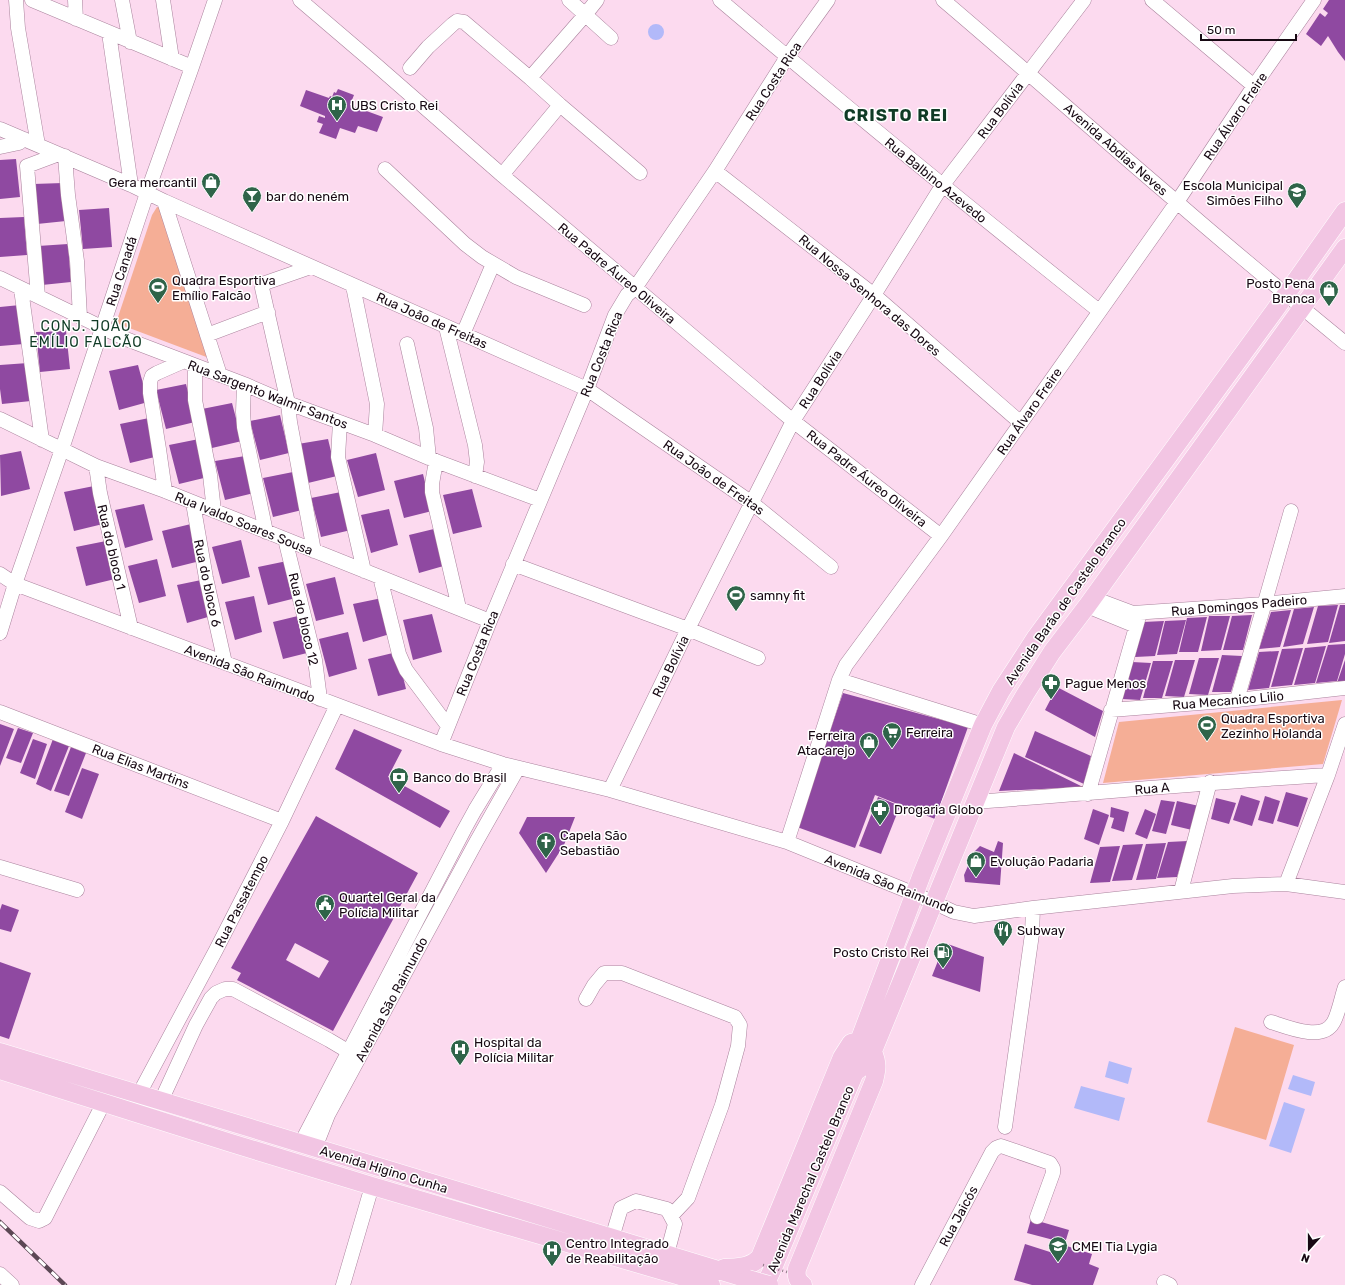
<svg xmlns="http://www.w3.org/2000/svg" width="1345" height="1285" font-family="Rubik,sans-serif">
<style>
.green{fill:#f5ae96}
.water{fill:#b2b9f9}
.building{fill:#8f49a1;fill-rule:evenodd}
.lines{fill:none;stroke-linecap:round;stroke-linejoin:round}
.minor-casing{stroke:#aa839d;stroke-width:15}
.major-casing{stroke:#fff;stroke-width:19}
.minor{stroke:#fff;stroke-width:14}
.major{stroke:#f2c5e3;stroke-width:18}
.rail-casing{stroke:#5c4855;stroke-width:4.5}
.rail{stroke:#fff;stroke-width:3;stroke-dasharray:9;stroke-linecap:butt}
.major-bridge-casing{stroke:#fff;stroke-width:19;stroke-linecap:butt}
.path-bridge{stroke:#927989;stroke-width:2.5;stroke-dasharray:1 3;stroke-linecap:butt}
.major-bridge{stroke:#f2c5e3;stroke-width:18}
.labels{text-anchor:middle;stroke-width:3;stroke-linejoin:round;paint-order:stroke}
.street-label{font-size:13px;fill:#170913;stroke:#fff}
.poi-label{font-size:13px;fill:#170913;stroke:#fff;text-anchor:start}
.neighbourhood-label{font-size:14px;letter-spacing:1px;fill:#103b26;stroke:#fff}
.district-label{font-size:17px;font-weight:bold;letter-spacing:1px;fill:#103b26;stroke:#fff}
</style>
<rect width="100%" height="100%" fill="#fcdaef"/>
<!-- green -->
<path class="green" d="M157 207 163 208 209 358 116 323 152 215Z
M1342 700 1323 764 1103 783 1119 722Z
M1235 1027 1294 1045 1266 1140 1207 1122Z"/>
<!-- water -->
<path class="water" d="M648 32a8 8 0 1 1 16 0a8 8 0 1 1-16 0Z
M1109 1061 1132 1068 1128 1084 1105 1077Z
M1293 1075 1315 1082 1311 1096 1288 1089Z
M1081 1086 1125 1098 1119 1121 1074 1108Z
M1284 1102 1305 1109 1291 1153 1269 1146Z"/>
<!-- building -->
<path class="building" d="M1329 0H1345V61L1338 52 1328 36 1321 46 1306 34 1320 13 1325 17 1328 13 1323 9Z
M338 89 354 95 350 105 383 117 377 132 358 126 355 133 340 128 336 139 319 133 323 124 317 122 319 116 325 118V116L300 106 306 90 329 98 330 96 332 97 334 92 336 93Z
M16 159 20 197 0 199V160Z
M63 183 66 221 37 224 33 184Z
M109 208 112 247 83 249 79 210Z
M24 217 27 255 0 257V218Z
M68 244 71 282 42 285 38 246Z
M20 305 24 344 0 346V307Z
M66 331 70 369 40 372 36 332Z
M28 363 31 401 2 404 0 389V365Z
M138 365 148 402 119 410 109 371Z
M186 384 195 422 166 429 156 390Z
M232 403 242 441 212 448 202 409Z
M280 415 289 453 260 460 250 421Z
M149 418 159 456 130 463 120 424Z
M199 439 208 477 179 484 169 445Z
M328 439 337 476 308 483 298 444Z
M21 451 30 489 1 496 0 455Z
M376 453 385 490 358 497 347 460Z
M245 456 254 493 225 500 215 461Z
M293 472 302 510 273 517 263 478Z
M423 474 432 511 404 518 394 481Z
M94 486 103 524 74 531 64 492Z
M472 489 482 527 453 534 443 495Z
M341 492 351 530 321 537 311 498Z
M144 504 153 540 125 548 115 510Z
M389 509 398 545 371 553 361 515Z
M191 524 200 561 172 568 162 531Z
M438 528 447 565 419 573 409 535Z
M241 540 250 577 222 584 212 547Z
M106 541 115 579 86 586 76 547Z
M157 559 166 596 139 603 128 566Z
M287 561 296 598 268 605 258 567Z
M335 577 344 614 316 621 306 584Z
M206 579 215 615 187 623 177 585Z
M254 596 262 632 235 640 225 602Z
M382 598 390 634 363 642 353 604Z
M1338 605 1328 642 1307 644 1318 606Z
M1340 605H1345V641L1329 643Z
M1314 607 1303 644 1283 647 1294 609Z
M1291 610 1280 647 1259 649 1271 612Z
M432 614 442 652 413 660 403 620Z
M302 615 311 652 283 659 273 622Z
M1252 615 1243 650H1223L1232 616Z
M1209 616H1230L1221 650 1201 651Z
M1207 617 1198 652H1179L1187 618Z
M1186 620 1177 654 1157 655 1165 621Z
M1164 621 1155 656 1135 657 1143 622Z
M348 632 357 669 329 677 319 639Z
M1345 644V654L1337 681 1316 683 1328 645Z
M1326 646 1315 683 1294 685 1305 648Z
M1303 648 1292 685 1271 687 1282 649Z
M1279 651 1269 688 1248 690 1259 652Z
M397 652 406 689 378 696 368 659Z
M1222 655 1242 656 1231 692H1212Z
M1199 658H1219L1208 695 1189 694Z
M1175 660H1195L1184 697 1165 696Z
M1345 660V684L1337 683Z
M1153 661H1173L1162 698H1143Z
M1132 662 1151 663 1140 700 1122 699Z
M1057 687 1103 711 1095 737 1045 710Z
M843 693 968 727 935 819 875 795 855 848 797 827Z
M0 724 14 729 0 766Z
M18 728 33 733 21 763 6 758Z
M354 729 402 750 388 777 450 811 440 828 335 769Z
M1035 731 1091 756 1084 784 1025 757Z
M33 739 47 744 35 779 20 773Z
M53 739 69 746 51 791 36 784Z
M71 747 86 753 69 796 54 791Z
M1014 753 1083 787 999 791Z
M82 768 99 774 82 819 65 812Z
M1286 792 1308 798 1298 827 1277 821Z
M1241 795 1260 801 1252 826 1233 820Z
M1265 796 1280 801 1273 824 1258 820Z
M878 797 900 806 881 854 859 846Z
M1216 798 1236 803 1229 824 1211 819Z
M1161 800 1175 802 1166 834 1152 831Z
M1177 801 1199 806 1192 830 1171 825Z
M1111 807 1129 812 1124 832 1111 828 1114 818 1110 817Z
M1093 809 1109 815 1099 845 1084 839Z
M1145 809 1156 814 1147 839 1135 834Z
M316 816 418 873 333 1031 237 980 241 973 231 968ZM295 943 329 961 319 978 286 960Z
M527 817H575L564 845 546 873 519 833Z
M998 841 1003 843 1000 885 965 882 964 875 974 852 980 846 994 852Z
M1188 841 1177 877 1157 878 1168 842Z
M1166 843 1156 879 1136 880 1146 844Z
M1143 844 1132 880 1112 881 1123 845Z
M1120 846 1110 882 1090 883 1100 847Z
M2 904 19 910 11 932 0 929V910Z
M945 943 984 957 980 992 932 976Z
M0 962 31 973 9 1039 0 1036Z
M1031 1219 1069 1230 1065 1243 1027 1233Z
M1054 1242 1092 1254 1089 1264 1099 1268 1093 1285H1032L1014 1280 1025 1244 1050 1252Z"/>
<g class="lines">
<defs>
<path id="minor" d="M16 0 18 28 38 145
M32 0 192 67
M75 0 76 19
M122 0 130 42
M163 0 172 59
M300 0 375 64 502 175 793 421 941 536
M569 0 611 38
M720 0C845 106 971 209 1099 311
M943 0C1022 67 1099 136 1178 203 1233 251 1289 297 1345 343
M1152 0 1254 86
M109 33 131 185
M410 68 428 47 453 24 457 21 464 22 530 78 560 105 640 173
M530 78 585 15 597 0
M0 129 131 185 164 201 587 389 752 503 831 567
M0 147 19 143 24 139
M65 156 68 195 77 261 80 317
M385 169 465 244 482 257 516 277 584 305
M715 171 874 295 1021 423
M502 175 560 105
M164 201 220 375
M311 267 265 283 262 288 288 403 290 422 314 551
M0 278 126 339 244 384 288 403 375 435 436 461 540 500
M353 286 377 404 375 435
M21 289 42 440
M38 296 27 166 59 154
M446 327 475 445 477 462 475 476
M463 334 493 264
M207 335 268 312
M407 344 426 428 429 458
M195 366V400L210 475 214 511
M244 384 243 412 244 427 266 532
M0 419 96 466 165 491 490 621
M340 422 338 457 364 571
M436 461 432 484V492L459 608
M96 466 100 493 131 628
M165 491 159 449 150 393V382L152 376 157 373 182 362
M193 503 206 578 225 663
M285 539 315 660 320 699
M513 564 688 629 758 658
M0 574 15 584 441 744 503 764 610 790 787 842 915 894 954 912 974 916 1033 908 1233 886 1286 884 1345 892
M380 577 399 654 406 670 448 726
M1093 598 1133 613 1264 604 1345 596
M1087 606 1136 626
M0 633 15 584 62 449 147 193 192 67 215 0
M839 680 983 725
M1237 700 1291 511
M1111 710 1237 700 1345 688
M0 712 282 821
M441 744 490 621 587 389 615 315 627 295 635 288 715 171 787 57 828 0
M610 790 688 629 793 421 874 295 942 186 1084 0
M1088 794 1140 613
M975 802C1093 793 1210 782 1328 775
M787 842 839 680 846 665 941 536 1177 202 1254 86 1314 0
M0 867 77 890
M1286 884 1328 775 1345 724
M1181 891 1210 782
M586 999 594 985 604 973H622L735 1017 740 1025 738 1046 722 1105 688 1198 671 1216
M1271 1022C1287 1027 1322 1042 1333 1023 1338 1016 1342 995 1345 987
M139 1094 216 950 282 821 337 705
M161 1101 196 1025 211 998 216 993 225 989H233L329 1040 356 1056
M1005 1127 1032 934 1033 908
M301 1143 464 830 475 810 503 764
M315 1148 328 1115 475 844 518 768
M0 1192 30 1218 39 1221 45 1218 104 1102
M612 1238 621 1208 636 1201 667 1209 675 1224 667 1254
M0 1274 12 1285
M1164 1282 1170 1285
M343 1285 372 1186
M922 1285 992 1152 996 1148 1001 1146 1050 1163 1053 1168V1173L1037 1217"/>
<path id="major" d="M0 1052 748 1279
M0 1070 231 1143 372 1186 711 1285
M855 1072 853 1057 922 874 983 725 1001 691 1036 637 1275 310 1345 211
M855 1072 868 1063 1006 727 1026 693 1052 652 1087 606 1345 248
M724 1268C737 1267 751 1268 760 1257L842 1057 851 1043 855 1042
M765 1285 773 1268 855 1072
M803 1285C797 1280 796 1276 797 1269L874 1081C877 1069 878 1064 873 1052"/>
</defs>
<!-- minor casing -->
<use href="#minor" class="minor-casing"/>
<!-- major casing -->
<use href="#major" class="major-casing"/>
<!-- minor -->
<use href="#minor" class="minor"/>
<!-- major -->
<use href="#major" class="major"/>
<defs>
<path id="rail" d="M0 1222 65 1285"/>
</defs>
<!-- rail casing -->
<use href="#rail" class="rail-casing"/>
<!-- rail -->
<use href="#rail" class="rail"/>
<defs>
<path id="major-bridge" d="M748 1279 769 1285"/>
</defs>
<!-- major-bridge casing -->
<use href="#major-bridge" class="major-bridge-casing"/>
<!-- path-bridge -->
<path class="path-bridge" d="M763 1265 787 1272"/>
<!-- major-bridge -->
<use href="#major-bridge" class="major-bridge"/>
</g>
<!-- icons -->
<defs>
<symbol id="hospital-pin" viewBox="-11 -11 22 30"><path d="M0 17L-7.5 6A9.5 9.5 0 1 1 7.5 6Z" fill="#2f6449" stroke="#fff"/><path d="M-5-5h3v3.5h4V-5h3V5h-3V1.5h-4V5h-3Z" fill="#fff"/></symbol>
<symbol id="shop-pin" viewBox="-11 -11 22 30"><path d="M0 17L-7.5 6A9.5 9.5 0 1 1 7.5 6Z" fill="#2f6449" stroke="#fff"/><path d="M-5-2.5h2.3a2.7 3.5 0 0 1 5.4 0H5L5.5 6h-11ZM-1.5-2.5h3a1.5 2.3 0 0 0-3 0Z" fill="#fff"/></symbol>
<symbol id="school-pin" viewBox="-11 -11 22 30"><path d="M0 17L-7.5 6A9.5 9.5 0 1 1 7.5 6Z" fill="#2f6449" stroke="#fff"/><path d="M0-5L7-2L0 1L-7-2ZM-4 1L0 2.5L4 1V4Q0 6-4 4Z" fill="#fff"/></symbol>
<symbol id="bar-pin" viewBox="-11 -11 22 30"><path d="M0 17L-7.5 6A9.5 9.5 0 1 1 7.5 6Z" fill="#2f6449" stroke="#fff"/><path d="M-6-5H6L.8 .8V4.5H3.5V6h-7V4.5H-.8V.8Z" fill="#fff"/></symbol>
<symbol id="stadium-pin" viewBox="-11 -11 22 30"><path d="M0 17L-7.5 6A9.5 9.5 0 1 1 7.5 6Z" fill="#2f6449" stroke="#fff"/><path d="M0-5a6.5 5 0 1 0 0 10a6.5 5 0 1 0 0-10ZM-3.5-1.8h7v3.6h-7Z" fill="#fff"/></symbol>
<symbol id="pharmacy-pin" viewBox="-11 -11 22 30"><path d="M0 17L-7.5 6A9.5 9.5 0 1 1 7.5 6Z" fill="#2f6449" stroke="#fff"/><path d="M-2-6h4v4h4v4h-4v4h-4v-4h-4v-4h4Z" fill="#fff"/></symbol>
<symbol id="supermarket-pin" viewBox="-11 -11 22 30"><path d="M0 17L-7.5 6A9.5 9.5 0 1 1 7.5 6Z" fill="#2f6449" stroke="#fff"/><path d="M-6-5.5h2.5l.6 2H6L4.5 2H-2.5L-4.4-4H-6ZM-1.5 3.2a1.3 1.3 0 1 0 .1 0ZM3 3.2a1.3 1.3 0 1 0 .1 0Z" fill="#fff"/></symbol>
<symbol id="bank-pin" viewBox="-11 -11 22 30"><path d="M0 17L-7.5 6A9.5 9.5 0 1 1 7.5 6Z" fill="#2f6449" stroke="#fff"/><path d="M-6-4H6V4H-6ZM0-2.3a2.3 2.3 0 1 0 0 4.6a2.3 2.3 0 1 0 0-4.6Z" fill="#fff"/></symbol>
<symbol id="church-pin" viewBox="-11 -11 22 30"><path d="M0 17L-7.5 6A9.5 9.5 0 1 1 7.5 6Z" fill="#2f6449" stroke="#fff"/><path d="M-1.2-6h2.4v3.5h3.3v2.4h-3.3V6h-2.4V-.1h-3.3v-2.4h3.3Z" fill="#fff"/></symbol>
<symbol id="civic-pin" viewBox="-11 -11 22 30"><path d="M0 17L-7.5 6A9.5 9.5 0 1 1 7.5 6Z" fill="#2f6449" stroke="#fff"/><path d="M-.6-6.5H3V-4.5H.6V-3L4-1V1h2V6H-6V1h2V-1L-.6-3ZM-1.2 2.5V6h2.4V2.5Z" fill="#fff"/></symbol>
<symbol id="restaurant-pin" viewBox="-11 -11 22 30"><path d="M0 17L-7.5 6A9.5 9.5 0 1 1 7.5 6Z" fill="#2f6449" stroke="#fff"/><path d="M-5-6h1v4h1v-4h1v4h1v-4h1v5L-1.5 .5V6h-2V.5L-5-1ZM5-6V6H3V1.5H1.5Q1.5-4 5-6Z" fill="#fff"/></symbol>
<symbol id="fuel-pin" viewBox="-11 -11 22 30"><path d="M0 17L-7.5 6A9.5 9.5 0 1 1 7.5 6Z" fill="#2f6449" stroke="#fff"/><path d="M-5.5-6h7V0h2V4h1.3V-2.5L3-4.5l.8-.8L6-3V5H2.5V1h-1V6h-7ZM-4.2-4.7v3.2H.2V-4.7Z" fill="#fff"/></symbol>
</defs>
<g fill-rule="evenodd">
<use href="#hospital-pin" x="326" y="94" width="22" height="30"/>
<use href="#shop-pin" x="200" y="171" width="22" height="30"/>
<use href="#school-pin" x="1286" y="181" width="22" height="30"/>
<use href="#bar-pin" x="241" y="185" width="22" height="30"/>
<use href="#stadium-pin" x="147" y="276" width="22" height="30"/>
<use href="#shop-pin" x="1318" y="279" width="22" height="30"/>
<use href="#stadium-pin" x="725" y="584" width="22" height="30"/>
<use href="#pharmacy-pin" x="1040" y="672" width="22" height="30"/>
<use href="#stadium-pin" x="1196" y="714" width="22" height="30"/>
<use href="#supermarket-pin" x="881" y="721" width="22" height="30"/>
<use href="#shop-pin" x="858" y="731" width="22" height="30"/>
<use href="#bank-pin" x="388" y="766" width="22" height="30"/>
<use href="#pharmacy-pin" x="869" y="798" width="22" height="30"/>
<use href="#church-pin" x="535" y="831" width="22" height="30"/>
<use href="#shop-pin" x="965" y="850" width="22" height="30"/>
<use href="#civic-pin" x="314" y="893" width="22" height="30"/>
<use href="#restaurant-pin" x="992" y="919" width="22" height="30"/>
<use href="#fuel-pin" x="932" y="941" width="22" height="30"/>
<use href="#hospital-pin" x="449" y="1038" width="22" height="30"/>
<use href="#school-pin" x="1047" y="1235" width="22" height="30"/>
<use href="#hospital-pin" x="541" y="1239" width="22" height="30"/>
</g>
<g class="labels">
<!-- street labels -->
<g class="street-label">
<text transform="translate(773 81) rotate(-57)" y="5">Rua Costa Rica</text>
<text transform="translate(1000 110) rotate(-53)" y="5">Rua Bolívia</text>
<text transform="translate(1235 116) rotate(-56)" y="5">Rua Álvaro Freire</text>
<text transform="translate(1116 149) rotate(41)" y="5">Avenida Abdias Neves</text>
<text transform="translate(936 180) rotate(39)" y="5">Rua Balbino Azevedo</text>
<text transform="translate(121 271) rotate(-72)" y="5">Rua Canadá</text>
<text transform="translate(617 273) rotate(40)" y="5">Rua Padre Áureo Oliveira</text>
<text transform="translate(870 295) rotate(40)" y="5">Rua Nossa Senhora das Dores</text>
<text transform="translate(432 320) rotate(24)" y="5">Rua João de Freitas</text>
<text transform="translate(601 354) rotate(-68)" y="5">Rua Costa Rica</text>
<text transform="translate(820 379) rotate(-57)" y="5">Rua Bolívia</text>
<text transform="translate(268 394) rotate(21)" y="5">Rua Sargento Walmir Santos</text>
<text transform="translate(1029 411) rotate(-55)" y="5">Rua Álvaro Freire</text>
<text transform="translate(714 477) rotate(35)" y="5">Rua João de Freitas</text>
<text transform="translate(867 478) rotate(38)" y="5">Rua Padre Áureo Oliveira</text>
<text transform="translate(244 523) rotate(22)" y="5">Rua Ivaldo Soares Sousa</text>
<text transform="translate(112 547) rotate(77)" y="5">Rua do bloco 1</text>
<text transform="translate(208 583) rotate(78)" y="5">Rua do bloco 6</text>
<text transform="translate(1065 601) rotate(-55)" y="5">Avenida Barão de Castelo Branco</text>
<text transform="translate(1239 605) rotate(-5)" y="5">Rua Domingos Padeiro</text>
<text transform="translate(304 619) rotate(77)" y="5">Rua do bloco 12</text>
<text transform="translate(477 653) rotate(-68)" y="5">Rua Costa Rica</text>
<text transform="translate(670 666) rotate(-64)" y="5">Rua Bolívia</text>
<text transform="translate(250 673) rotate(21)" y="5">Avenida São Raimundo</text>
<text transform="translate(1228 700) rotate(-5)" y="5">Rua Mecanico Lilio</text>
<text transform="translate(141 766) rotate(21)" y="5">Rua Elias Martins</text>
<text transform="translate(1152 788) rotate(-5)" y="5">Rua A</text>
<text transform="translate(890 884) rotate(22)" y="5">Avenida São Raimundo</text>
<text transform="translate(241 901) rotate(-63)" y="5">Rua Passatempo</text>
<text transform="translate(391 999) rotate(-62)" y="5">Avenida São Raimundo</text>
<text transform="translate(384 1169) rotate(17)" y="5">Avenida Higino Cunha</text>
<text transform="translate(810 1179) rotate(-67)" y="5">Avenida Marechal Castelo Branco</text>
<text transform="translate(958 1216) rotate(-62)" y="5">Rua Jaicós</text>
</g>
<!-- poi labels -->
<g class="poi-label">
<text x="351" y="110">UBS Cristo Rei</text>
<text x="197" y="187" text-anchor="end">Gera mercantil</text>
<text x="1283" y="190" text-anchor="end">Escola Municipal<tspan x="1283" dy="15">Simões Filho</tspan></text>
<text x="266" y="201">bar do neném</text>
<text x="172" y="285">Quadra Esportiva<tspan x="172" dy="15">Emílio Falcão</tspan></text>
<text x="1315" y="288" text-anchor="end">Posto Pena<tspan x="1315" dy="15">Branca</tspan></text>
<text x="750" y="600">samny fit</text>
<text x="1065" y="688">Pague Menos</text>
<text x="1221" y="723">Quadra Esportiva<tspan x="1221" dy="15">Zezinho Holanda</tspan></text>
<text x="906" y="737">Ferreira</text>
<text x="855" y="740" text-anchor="end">Ferreira<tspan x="855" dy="15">Atacarejo</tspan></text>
<text x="413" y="782">Banco do Brasil</text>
<text x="894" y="814">Drogaria Globo</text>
<text x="560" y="840">Capela São<tspan x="560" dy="15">Sebastião</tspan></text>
<text x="990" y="866">Evolução Padaria</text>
<text x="339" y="902">Quartel Geral da<tspan x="339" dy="15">Polícia Militar</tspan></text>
<text x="1017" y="935">Subway</text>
<text x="929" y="957" text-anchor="end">Posto Cristo Rei</text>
<text x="474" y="1047">Hospital da<tspan x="474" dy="15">Polícia Militar</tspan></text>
<text x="566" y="1248">Centro Integrado<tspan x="566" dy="15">de Reabilitação</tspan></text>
<text x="1072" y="1251">CMEI Tia Lygia</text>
</g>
<!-- neighbourhood labels -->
<g class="neighbourhood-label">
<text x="86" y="331">CONJ. JOÃO<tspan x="86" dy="16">EMÍLIO FALCÃO</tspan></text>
</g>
<!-- district labels -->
<g class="district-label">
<text x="896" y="121">CRISTO REI</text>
</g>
</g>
<!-- north arrow -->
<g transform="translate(1309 1249) rotate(201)" stroke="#ffffff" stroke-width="3" paint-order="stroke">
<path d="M0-3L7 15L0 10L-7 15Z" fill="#170913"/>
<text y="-6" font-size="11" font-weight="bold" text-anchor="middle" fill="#170913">N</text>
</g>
<!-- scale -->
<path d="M1201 34v6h95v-6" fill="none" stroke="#170913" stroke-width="2"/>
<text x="1207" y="34" font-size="12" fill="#170913" stroke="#ffffff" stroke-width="3" paint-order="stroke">50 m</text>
</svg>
